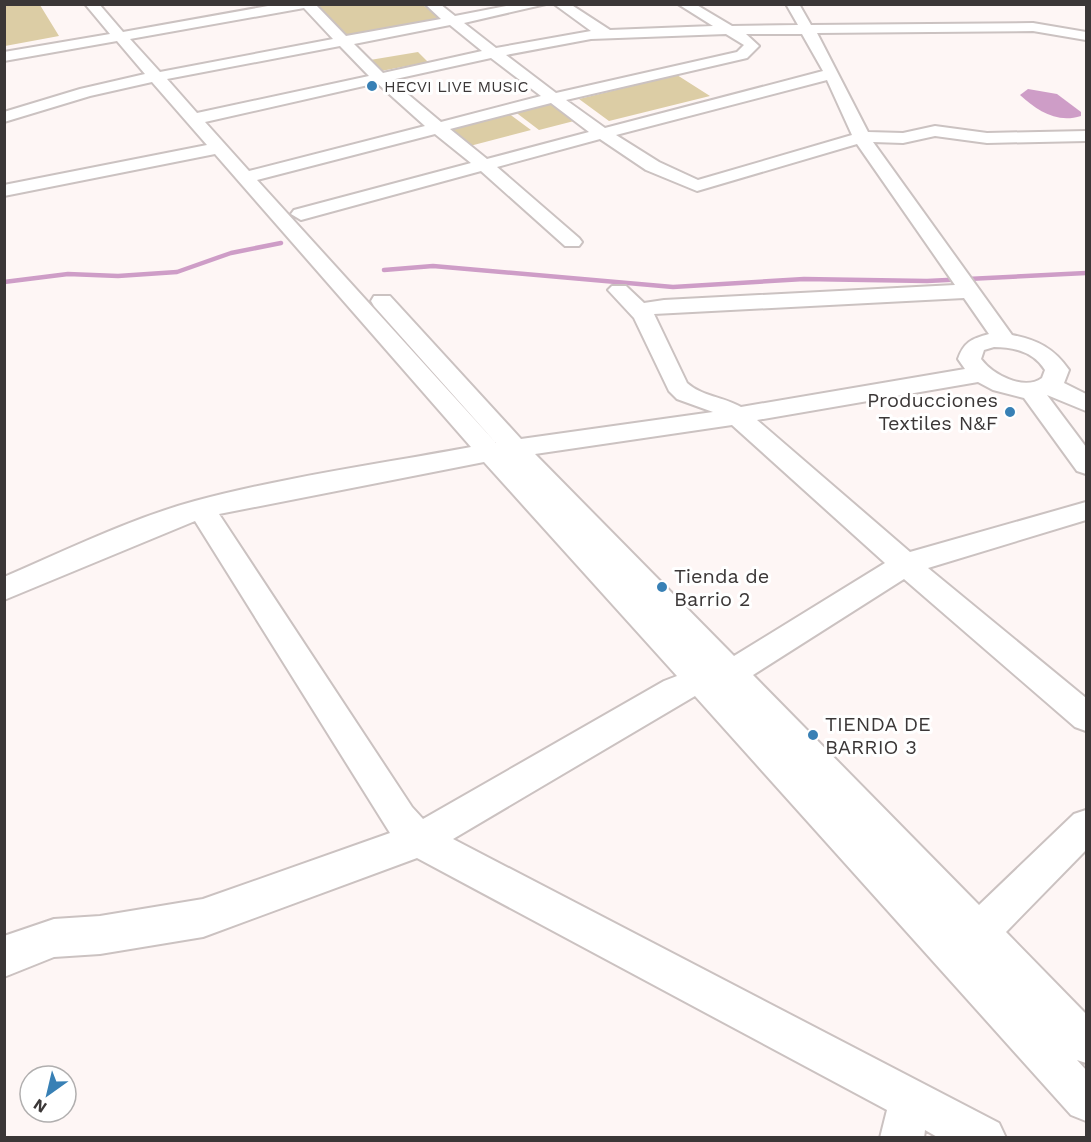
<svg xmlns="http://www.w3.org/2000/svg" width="1091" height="1142" font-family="'Work Sans',sans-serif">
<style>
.green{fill:#dccda5}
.water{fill:#ce9dc7}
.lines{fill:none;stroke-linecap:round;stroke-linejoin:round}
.stream{stroke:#ce9dc7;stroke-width:4.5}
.minor-casing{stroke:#cbc2c1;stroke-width:4}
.minor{fill:#fff;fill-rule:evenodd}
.poi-dot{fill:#3880b5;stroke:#fff;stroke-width:2}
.labels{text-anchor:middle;stroke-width:6;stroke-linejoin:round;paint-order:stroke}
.far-poi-label{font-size:16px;fill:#3b3737;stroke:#fff;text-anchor:start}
.poi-label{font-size:20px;fill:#3b3737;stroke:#fff;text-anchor:start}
</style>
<rect width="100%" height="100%" fill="#fef6f5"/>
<!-- green -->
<path class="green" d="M5 4 40 5 59 36 5 46Z
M314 5H423L442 20 347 37Z
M418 52 428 62 381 71 370 60Z
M677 75 710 96 609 121 579 99Z
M549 102 574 121 539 130 514 111Z
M508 113 531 130 466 147 444 129Z"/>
<!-- water -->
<path class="water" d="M1028 89 1057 94 1081 112V116C1056 124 1037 110 1020 95Z"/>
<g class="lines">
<!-- stream -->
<path class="stream" d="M384 270 433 266 673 287 804 279 927 281 1086 273
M4 282 68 274 118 276 177 272 231 253 281 243"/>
<defs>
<path id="minor" d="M85 4H99L123 32 279 4H315L346 36 441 19 425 4H440L455 16 516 4H546L464 23 496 48 591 31 554 4H570L610 30 713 26 678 4H695L732 26 798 25 786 4H799L811 25 1033 23 1086 32V40L1033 31 817 33 868 132 903 133 935 126 987 133 1086 131V141L987 143 935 136 903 143 873 142 1012 335C1037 340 1054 348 1069 370L1064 383 1086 394V411L1047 395 1086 447V474L1077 471 1024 398 993 390 978 382 757 420 910 552 1086 502V520L928 568 1086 698V731L1075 727 904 579 753 675 979 905 1074 814 1086 810V850L1006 932 1086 1014V1063L1077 1060 1086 1070V1121L1071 1115 695 696 453 839 999 1123 1006 1138H939L925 1130 924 1138H880L887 1110 417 858 203 937 100 954 54 957 4 977V936L54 919 100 916 203 899 390 833 195 521 4 600V577C67 550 129 519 195 501 285 477 379 464 471 447L215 154 4 196V185L207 145 152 82 90 96 4 122V112L80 89 145 74 117 41 4 61V52L110 34ZM304 8 333 39 160 72 130 39ZM450 25 482 51 383 73 354 44ZM726 34 744 45 737 52 556 93 506 55 591 39ZM746 34H802L823 71 605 128 566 100 747 58 759 46ZM340 46 369 76 197 113 167 79ZM491 58 541 96 441 122 391 80ZM827 80 852 135 698 180 659 162 616 135ZM377 83 425 126 249 171 205 122ZM551 103 589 132 487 159 450 129ZM435 134 471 163 294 210 291 214 301 220 481 171 565 246H579L582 242 579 238 497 167 600 139 646 170 697 191 857 144 955 285 664 300 644 303 626 286H612L608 290 634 318 669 391 677 399 713 412 521 439 390 296H374L371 301 374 306 496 443 257 180ZM964 298 989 334C971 339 964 342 958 359L965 369 741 407C724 397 701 396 687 383L654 314ZM994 347C1014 347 1034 352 1045 370L1042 378C1024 391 993 375 981 359L984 350ZM732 425 885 563 734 656 535 454ZM484 462 677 676 664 681 423 819 412 807 219 514Z"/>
</defs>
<!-- minor casing -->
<use href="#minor" class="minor-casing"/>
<!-- minor -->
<use href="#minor" class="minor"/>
</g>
<!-- markers -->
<g class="poi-dot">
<circle cx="372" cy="86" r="6"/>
<circle cx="1010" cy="412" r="6"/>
<circle cx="662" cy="587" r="6"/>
<circle cx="813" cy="735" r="6"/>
</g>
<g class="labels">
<!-- far-poi labels -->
<g class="far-poi-label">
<text x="384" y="92">HECVI LIVE MUSIC</text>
</g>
<!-- poi labels -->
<g class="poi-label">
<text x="998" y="407" text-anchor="end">Producciones<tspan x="998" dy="23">Textiles N&amp;F</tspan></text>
<text x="674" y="583">Tienda de<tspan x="674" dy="23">Barrio 2</tspan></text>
<text x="825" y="731">TIENDA DE<tspan x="825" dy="23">BARRIO 3</tspan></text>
</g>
</g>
<!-- border -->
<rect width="1091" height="1142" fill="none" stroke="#3b3737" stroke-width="12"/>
<!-- north arrow -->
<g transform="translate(48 1094) rotate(214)"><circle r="28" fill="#ffffff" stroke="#b1afaf" stroke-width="1.5"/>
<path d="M0-4.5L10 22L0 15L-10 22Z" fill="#3880b5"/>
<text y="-9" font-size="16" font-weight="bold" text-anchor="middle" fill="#3b3737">N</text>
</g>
</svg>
